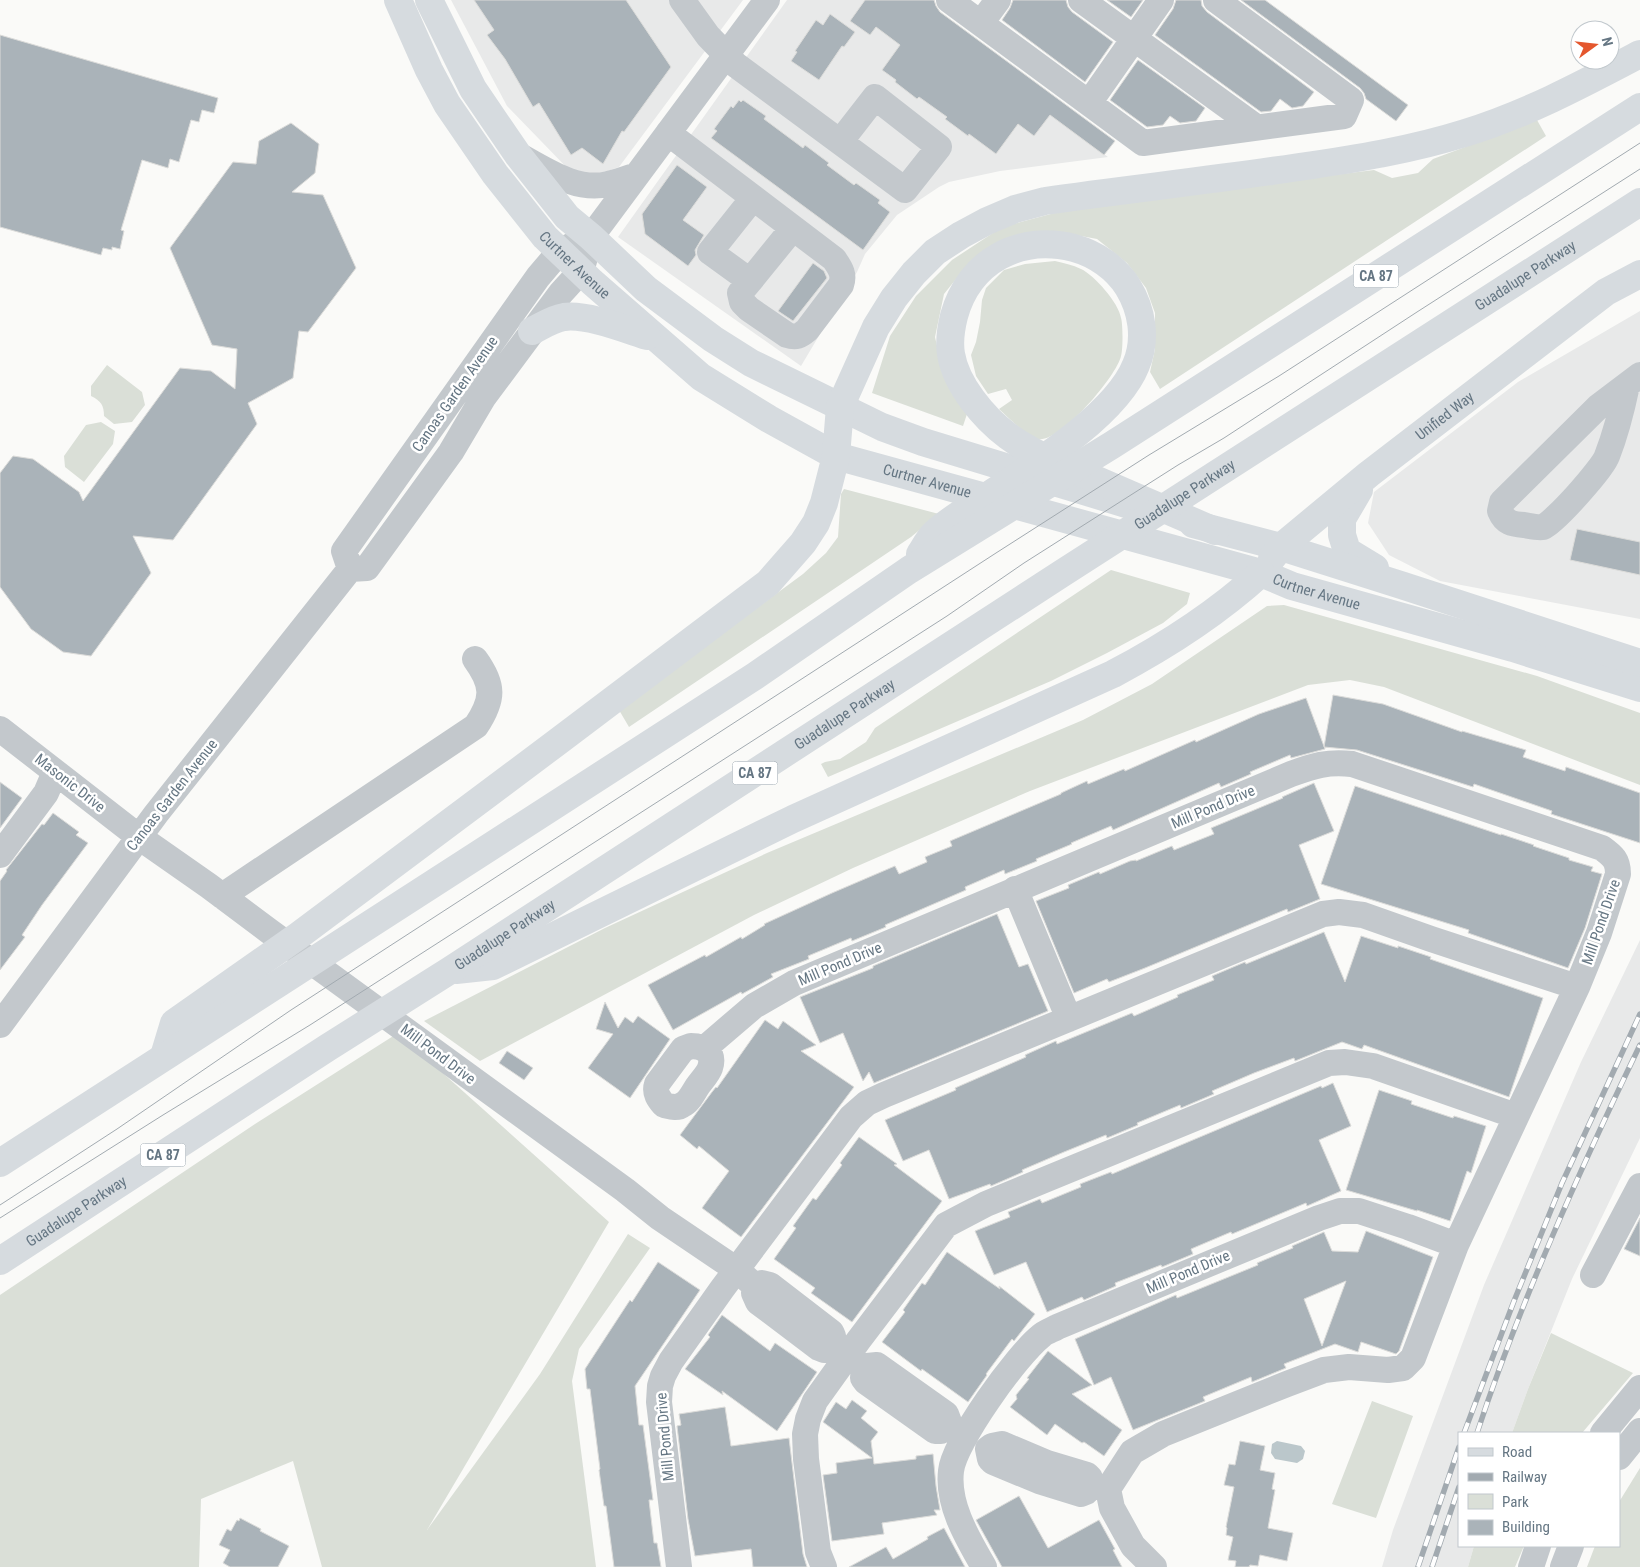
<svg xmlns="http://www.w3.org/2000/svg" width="1640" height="1567" font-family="'Roboto Condensed',sans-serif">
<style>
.built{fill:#e8e9e9}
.green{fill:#dadfd7}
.water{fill:#bbc7cb}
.building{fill:#aab3b9;stroke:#dcdcda;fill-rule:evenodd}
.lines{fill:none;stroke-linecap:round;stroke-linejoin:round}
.minor{stroke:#c3c8cc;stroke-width:26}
.major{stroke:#d6dbdf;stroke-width:28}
.highway{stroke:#d6dbdf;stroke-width:28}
.tram{stroke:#a2aab0;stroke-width:1}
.rail-casing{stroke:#a2aab0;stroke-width:5.5}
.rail{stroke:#fff;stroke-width:4;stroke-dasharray:11;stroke-linecap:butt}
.labels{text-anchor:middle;stroke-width:5;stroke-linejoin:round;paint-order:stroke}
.shield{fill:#fff;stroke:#939fa8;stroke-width:1}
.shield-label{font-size:14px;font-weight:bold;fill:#657683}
.street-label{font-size:15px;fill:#657683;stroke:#fff}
</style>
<rect width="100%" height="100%" fill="#fafaf8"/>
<!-- built -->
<path class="built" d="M451 0H743L619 167 591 177 571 172 507 106Z
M787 0H894L1108 157 1000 171 949 182 939 187 897 215 865 254 857 272 801 366 618 237Z
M1640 311V619L1440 581 1389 555 1368 523 1374 492 1518 382Z
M1640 940V1138L1572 1279 1528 1389 1512 1433H1459V1546H1474L1468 1567H1382L1393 1530 1484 1285 1581 1062Z"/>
<!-- green -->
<path class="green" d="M1537 120 1546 136 1160 389 1150 372 1155 349V313L1146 288 1127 263 1097 239 1060 232 1023 235 968 264 944 294 935 337 944 377 967 414 963 426 872 393 890 336 916 296 952 260 1002 227 1077 207 1374 170 1392 178 1418 173 1433 159Z
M1055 261C1063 263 1073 265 1081 269 1094 275 1119 303 1121 318 1123 324 1123 350 1121 356 1117 376 1059 444 1038 439 1026 436 1008 417 999 409L1012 400 1006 389 988 394 976 376 971 355 976 342 980 322 982 300 986 288 1004 270 1025 264Z
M107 365 142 392 145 405 132 422 114 424 104 416C104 405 101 401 91 396V386Z
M101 422 115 431 113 444 84 482 65 467 64 456 86 425Z
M844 489 939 514 911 537 629 727 619 710 803 574 826 553 838 537 841 494Z
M1111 570 1190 593 1187 604 1163 623 1107 653 1051 681 828 777 821 764 825 762 840 759 866 742 875 728Z
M1284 605 1537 676 1640 713V785L1384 687 1350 680 1308 685 1030 791 853 868 754 915 480 1061 424 1021 605 928 767 853 1083 720 1152 684 1267 606Z
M398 1033 609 1222 427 1530 540 1374 628 1234 650 1248 579 1349 572 1381 596 1567H322L293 1461 201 1499 199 1567H0V1295L255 1124Z
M1551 1333 1633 1373 1582 1433H1512L1528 1389Z
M1372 1401 1413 1416 1376 1518 1332 1504Z
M1640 1468V1567H1587L1595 1546H1619V1502Z
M1474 1546H1524L1515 1567H1468Z"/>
<!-- water -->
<path class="water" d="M1277 1441 1301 1446 1305 1451 1303 1459 1297 1463 1275 1459 1271 1453 1272 1444Z"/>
<!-- building -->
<path class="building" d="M474 0H626L671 67 624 132 622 131 603 164 582 148 571 155 539 103 533 107 505 59 487 35 494 30Z
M865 0H934L936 6 940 12 1115 141 1104 155 1050 115 1034 136 1018 124 996 154 969 134 968 136 945 119 947 117 919 97 917 99 895 82 896 80 882 70 900 45 876 27 870 35 850 21Z
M1013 0H1066L1068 7 1072 12 1113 42 1085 82 1002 20 1010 8Z
M1107 0H1143L1131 17Z
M1176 0H1201L1202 6 1207 12 1314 92 1303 106 1292 108 1280 99 1271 111 1261 112 1155 35 1173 9Z
M1241 0H1265L1408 105 1396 121 1366 99 1364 93 1360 88Z
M830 14 855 32 844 47 842 46 819 80 791 61 797 52 795 51 816 20 823 25Z
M0 35 218 98 214 113 202 110 199 122 191 120 179 162 170 159 168 168 142 160 121 230 124 231 120 249 112 247V250L103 248 101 255 0 227Z
M1138 60 1205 108 1196 121 1180 123 1170 116 1163 125 1147 127 1110 100Z
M739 100 741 102 743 100 766 116 764 119 803 148 805 145 829 163 827 165 854 185 856 183 880 200 878 203 890 212 863 250 711 138 717 131 714 129 731 106 733 108Z
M291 123 319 144 315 173 292 192 323 195 356 268 308 332 299 331 293 378 248 403 257 424 173 540 133 536 151 573 91 656 63 652 31 629 0 587V473L13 456 33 459 79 492 83 501 180 368 211 371 235 389 237 349 212 345 170 248 233 162 256 164 259 141Z
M677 165 707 187 683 220 704 235 695 250 696 255 688 266 645 234 642 214Z
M813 263 824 271 827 278 793 321 778 311Z
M1577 529 1640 542V575L1570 560Z
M1333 695 1383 704 1462 732V731L1526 750 1523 757 1565 771 1566 767 1640 793V843L1551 814 1552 811 1474 784 1473 787 1357 750 1324 747Z
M1306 698 1325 749 1291 758 1290 755 1250 772 1251 774 1221 787 1219 783 1113 830 1111 826 1071 843 1072 844 1036 859 1037 861 1005 874 1004 870 965 887 966 890 885 925 886 927 852 941 851 938 808 956 809 959 771 974 773 977 742 994 741 992 673 1030 648 985 705 955 706 957 741 937 742 939 765 925 764 924 832 893 895 866 899 874 927 862 925 857 952 846 950 841 1061 794V793L1087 781 1088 784 1124 769 1125 771 1195 740 1196 742 1259 714Z
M0 782 22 798 0 828Z
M1314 783 1334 831 1299 845 1320 899 1288 912 1287 909 1145 968 1109 982 1107 979 1074 993 1036 901 1069 888 1068 885 1099 872 1100 874 1130 861 1136 860V861L1172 846 1174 850 1214 834 1211 828 1283 798 1282 797Z
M1355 786 1501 835V834L1534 845 1533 846 1569 858V860L1593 867 1591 871 1602 874 1585 928 1568 968 1468 933 1469 930 1321 884Z
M53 813 79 832 76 835 88 843 42 905 22 935 25 937 0 970V881L7 871 6 870 42 824 44 825Z
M997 914 1019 967 1028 964 1048 1011 874 1083 869 1072 863 1081 843 1033 820 1043 800 997 873 968V966Z
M1324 932 1345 982 1361 936 1398 948V946L1431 957 1430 959 1543 998 1509 1097 1364 1045 1362 1049 1342 1042 1295 1061 1294 1058 1254 1073 1212 1091 1214 1094 1181 1108 1180 1105 1137 1123 1138 1125 1107 1138 1106 1135 1064 1152 1022 1170 1023 1172 991 1186 990 1184 949 1199 929 1150 903 1161 885 1120 956 1090 955 1088 1026 1057 1025 1055 1056 1041 1057 1044 1132 1013 1134 1016 1178 997 1177 995 1214 980 1212 976 1245 962 1246 964Z
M605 1002 618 1028 625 1017 633 1023 638 1016 670 1039 630 1098 588 1068 613 1034 596 1029Z
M765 1020 778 1029 783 1021 816 1045 801 1051 854 1087 741 1237 702 1208 729 1171 699 1146 697 1149 680 1135 712 1092 716 1087 717 1088Z
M507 1051 533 1068 524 1080 499 1063Z
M1333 1083 1351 1126 1319 1140 1341 1191 1307 1206 1306 1203 1232 1234 1231 1232 1191 1249 1193 1254 1162 1267 1161 1265 1115 1283 1116 1286 1084 1300 1082 1297 1047 1312 1026 1262 994 1275 975 1231 1010 1217 1008 1212 1040 1199 1042 1203 1081 1187 1080 1184 1111 1172 1112 1174 1321 1086 1322 1088Z
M1379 1090 1412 1101 1411 1104 1453 1118 1454 1116 1486 1126 1471 1173 1467 1171 1450 1221 1417 1210V1211L1346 1190Z
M859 1137 897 1164 894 1165 942 1201 852 1322 811 1293 815 1288 774 1259 796 1228 793 1226 813 1198 816 1200 842 1165 840 1163Z
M1640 1218V1256L1624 1249Z
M1366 1231 1433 1257 1399 1351 1396 1354 1361 1342 1358 1352 1335 1344 1284 1364 1286 1368 1252 1382 1251 1377 1203 1397 1205 1401 1133 1430 1111 1377 1094 1385 1075 1339 1176 1295 1177 1298 1258 1265 1257 1263 1293 1248 1292 1246 1324 1232 1332 1251 1358 1252ZM1346 1281 1322 1346 1304 1299Z
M947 1252 1000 1289 999 1286 1035 1314 1014 1341 1012 1339 986 1374 987 1375 968 1402 922 1369 921 1371 882 1342 905 1312 903 1310 922 1283 925 1285Z
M658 1262 700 1290 635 1386 639 1425H643L653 1500H649L654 1543H657L661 1567H614L606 1506H604L599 1470 600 1469 590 1389H587L585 1369 630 1300 632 1302Z
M722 1315 770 1351 775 1343 817 1372 777 1431 722 1391 723 1395 685 1369 710 1337 708 1335Z
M1048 1351 1092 1385 1072 1394 1122 1430 1104 1456 1084 1442 1082 1443 1055 1424 1047 1435 1010 1407 1017 1399 1016 1395 1029 1379 1027 1378Z
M852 1400 867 1411 861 1418 878 1432 871 1441 874 1464 916 1459V1456L933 1454 936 1486 940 1510H934L937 1515 882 1523 884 1534 832 1541 823 1475 837 1473 836 1463 872 1458 823 1422 836 1402 846 1409Z
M725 1407 731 1446 789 1438 803 1554 807 1567H753L751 1549 695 1556 688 1519 677 1426 681 1425 679 1414Z
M1240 1441 1265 1446 1260 1470 1275 1473 1272 1489 1275 1490 1268 1528 1293 1533 1287 1561 1260 1555 1258 1566 1250 1565 1249 1567H1235L1236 1561 1228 1560 1233 1537 1226 1535 1227 1528 1226 1527 1234 1487 1224 1485 1229 1464 1235 1465Z
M1019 1496 1048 1548 1099 1520 1115 1549 1113 1550 1122 1567H1002L976 1520Z
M240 1518 261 1529 260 1531 289 1546 278 1567H230L223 1563 230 1550 219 1545 227 1529 231 1531 237 1520 239 1521Z
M944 1528 965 1567H849L886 1547 893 1559 928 1539 927 1537Z"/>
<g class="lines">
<!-- minor -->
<path class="minor" d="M682 0 708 36 736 65 905 190 939 147 875 97 840 142
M949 0 1143 143 1344 116 1351 100 1216 0
M1081 0 1256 127
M981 23 998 0
M1089 103 1161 0
M668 133 834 259C840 268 845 274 841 285L807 330C800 336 796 338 787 335L749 309 742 302 740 293 750 281
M518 155C545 169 576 192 608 184 618 182 628 178 637 175
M753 198 710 252 750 281 793 228
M1627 385C1622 409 1616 433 1607 456 1603 468 1555 522 1543 527 1538 528 1530 526 1524 525 1512 524 1505 523 1500 511L1502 502 1599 406 1640 375
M350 569 367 568 451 452 483 398 561 293 581 271 591 237 767 0
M350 569 344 551 538 277 560 251 579 242
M0 729 139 837 209 886 269 931 625 1190 660 1218 737 1270 755 1286
M0 855 46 793 55 772
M1015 889 1069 1019
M222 896 476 726C494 699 494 685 475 659
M0 1025 156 814 350 569
M691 1046C704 1046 715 1053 710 1068 708 1074 701 1081 697 1087 693 1093 689 1102 682 1105 677 1109 669 1106 664 1105 659 1099 654 1093 657 1084L683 1049Z
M705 1048 754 1006 794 983 1291 774C1313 766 1328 761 1352 764L1602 848C1613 856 1618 860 1618 874L1599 933 1577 987 1456 1245 1413 1358 1403 1368 1388 1370 1349 1367 1324 1370 1287 1384 1163 1434 1132 1452 1108 1489 1112 1508 1133 1546 1154 1567
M1593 1275 1640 1186
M762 1283 770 1285 831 1332C836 1340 832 1346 824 1350L819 1348 758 1302 754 1293 755 1286Z
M864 1368 863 1378 866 1382 935 1431H941L949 1426
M864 1368 867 1366 877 1365 946 1414 949 1422V1426
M1603 1433 1640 1388
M988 1449 990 1459 993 1462 1039 1481 1081 1494 1086 1492 1092 1485
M988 1449 992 1446 1002 1444 1047 1463 1087 1475 1090 1478 1092 1485
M1619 1457 1640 1431
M679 1567 659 1402 660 1386 663 1376 671 1361 722 1289 851 1117 867 1103 884 1095 1323 914 1339 912 1363 915 1431 939 1577 987
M824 1567 818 1552 806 1459 805 1434 808 1419 815 1401 858 1341 946 1225 986 1204 1329 1063 1345 1062 1373 1066 1516 1116
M984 1567C968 1539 947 1505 951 1471 954 1442 1017 1355 1041 1336 1045 1332 1052 1330 1057 1327L1319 1218 1340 1211H1359L1408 1227 1456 1245
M1531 1567 1538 1546
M1563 1567 1571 1546"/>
<!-- major -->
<g class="major">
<path id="s1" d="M398 0 429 70 447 104 495 174 545 237 592 282 701 377 769 419 836 456 1261 573 1292 586 1513 648 1640 688"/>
<path d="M429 0 473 89 518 155 567 217 591 237 646 289 713 339 751 363 882 427 923 442 1133 506"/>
<path d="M532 331C542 326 552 319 564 317 587 314 625 329 647 336"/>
<path d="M1359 490 1342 519V535L1347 551 1375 568"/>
<path d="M1193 524 1281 547 1404 586 1640 663"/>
<path id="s2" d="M1272 558 1281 547 1369 474 1606 292 1640 274"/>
</g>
<!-- highway -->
<g class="highway">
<path d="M920 554C924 548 928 540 934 534 945 523 963 512 977 503 1023 472 1115 418 1136 365 1147 339 1142 310 1128 287 1116 268 1096 254 1074 248 1020 234 969 261 954 316 951 328 949 342 951 354 956 385 984 418 1008 436 1032 454 1063 465 1090 477 1132 495 1173 513 1215 531"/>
<path d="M456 970 493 966 793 819 1113 674C1166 646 1216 614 1261 573"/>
<path d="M164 1056 174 1023 298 936 556 743 768 583 803 543 816 523 824 503 836 456 840 407 876 327 894 298 914 273 935 252 961 235 987 221 1015 209 1045 201C1129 189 1214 180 1299 167 1355 159 1411 150 1465 133 1527 114 1583 84 1640 54"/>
<path d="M0 1163 755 676 909 570 1112 445 1640 107"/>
<path id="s3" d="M0 1261 327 1048 449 971 1061 574 1640 202"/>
</g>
<!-- tram -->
<path class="tram" d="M0 1205 117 1129 291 1010 996 553 1149 455 1279 376 1640 143
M0 1218 163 1115 310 1025 947 616 1024 563 1178 465 1224 438 1417 312 1640 169"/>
<defs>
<path id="rail" d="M1464 1433 1514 1301 1562 1183 1640 1014
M1477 1433C1521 1300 1579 1172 1640 1045
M1418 1567 1459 1447
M1432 1567 1459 1487"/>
</defs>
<!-- rail casing -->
<use href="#rail" class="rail-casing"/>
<!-- rail -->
<use href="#rail" class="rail"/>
</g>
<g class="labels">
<!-- shield labels -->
<g class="shield">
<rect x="1353.5" y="264.5" width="45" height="23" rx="4"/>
<rect x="732.5" y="761.5" width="45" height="23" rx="4"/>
<rect x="140.5" y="1143.5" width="45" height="23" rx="4"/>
</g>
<g class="shield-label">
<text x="1376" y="281">CA 87</text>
<text x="755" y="778">CA 87</text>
<text x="163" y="1160">CA 87</text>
</g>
<!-- street labels -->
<g class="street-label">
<text dy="5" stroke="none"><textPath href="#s1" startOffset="321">Curtner Avenue</textPath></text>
<text dy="5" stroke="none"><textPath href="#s3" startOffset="1816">Guadalupe Parkway</textPath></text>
<text transform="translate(455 394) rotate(-55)" y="5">Canoas Garden Avenue</text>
<text dy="5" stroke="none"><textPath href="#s2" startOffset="224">Unified Way</textPath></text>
<text dy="5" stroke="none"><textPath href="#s1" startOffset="741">Curtner Avenue</textPath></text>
<text dy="5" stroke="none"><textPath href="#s3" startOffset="1411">Guadalupe Parkway</textPath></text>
<text dy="5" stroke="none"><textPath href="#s1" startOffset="1146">Curtner Avenue</textPath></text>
<text dy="5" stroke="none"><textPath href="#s3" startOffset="1006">Guadalupe Parkway</textPath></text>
<text transform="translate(70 783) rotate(38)" y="5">Masonic Drive</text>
<text transform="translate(172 795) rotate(-52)" y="5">Canoas Garden Avenue</text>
<text transform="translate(1213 807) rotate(-23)" y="5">Mill Pond Drive</text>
<text transform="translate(1601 922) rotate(-71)" y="5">Mill Pond Drive</text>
<text dy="5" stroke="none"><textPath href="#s3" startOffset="601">Guadalupe Parkway</textPath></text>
<text transform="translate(840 964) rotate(-23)" y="5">Mill Pond Drive</text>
<text transform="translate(438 1054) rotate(37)" y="5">Mill Pond Drive</text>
<text dy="5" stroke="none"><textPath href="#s3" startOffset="91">Guadalupe Parkway</textPath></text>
<text transform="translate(1188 1272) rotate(-23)" y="5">Mill Pond Drive</text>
<text transform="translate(665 1437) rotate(-95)" y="5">Mill Pond Drive</text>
</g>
</g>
<!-- legend -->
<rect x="1458" y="1432" width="162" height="115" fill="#ffffff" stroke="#c1c8cd"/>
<rect x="1468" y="1448" width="25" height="8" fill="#d6dbdf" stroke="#c1c8cd"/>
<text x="1502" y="1457" font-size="15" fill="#657683">Road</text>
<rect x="1468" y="1473" width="25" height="8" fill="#a2aab0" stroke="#c1c8cd"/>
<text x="1502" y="1482" font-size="15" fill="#657683">Railway</text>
<rect x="1468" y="1494" width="25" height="15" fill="#dadfd7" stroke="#c1c8cd"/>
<text x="1502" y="1507" font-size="15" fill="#657683">Park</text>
<rect x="1468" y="1520" width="25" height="15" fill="#aab3b9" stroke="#c1c8cd"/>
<text x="1502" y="1532" font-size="15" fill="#657683">Building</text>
<!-- north arrow -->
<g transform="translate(1595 45) rotate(75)"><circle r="24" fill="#ffffff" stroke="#c1c8cd"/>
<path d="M0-4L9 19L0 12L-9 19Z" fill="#e4572e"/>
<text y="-8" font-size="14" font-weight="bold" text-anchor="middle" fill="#657683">N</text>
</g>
</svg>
